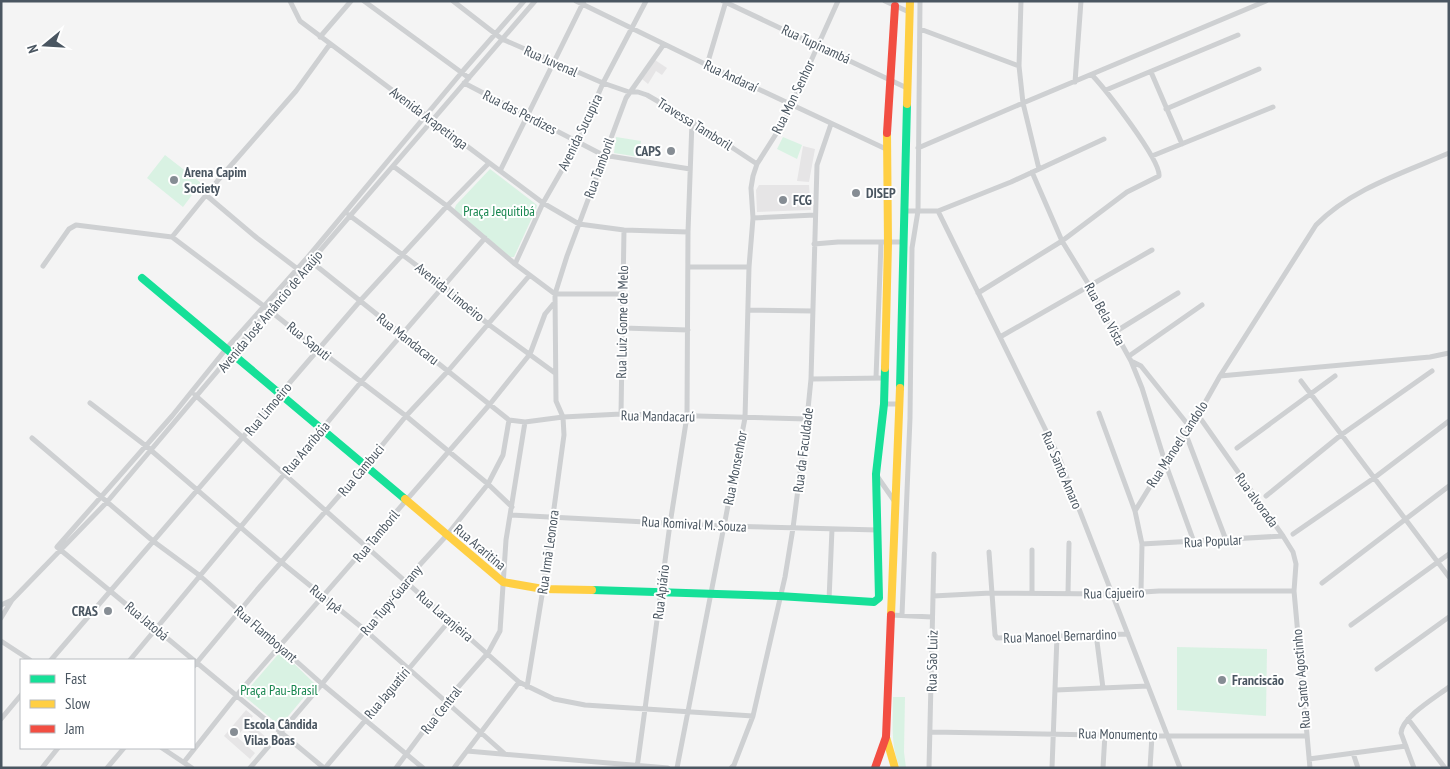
<svg xmlns="http://www.w3.org/2000/svg" width="1450" height="769" font-family="'PT Sans Narrow',sans-serif">
<style>
.education{fill:#e6e5e6}
.park{fill:#d9f2e3}
.lines{fill:none;stroke-linecap:round;stroke-linejoin:round}
.street{stroke:#ced0d2;stroke-width:5}
.fast{stroke:#16e098;stroke-width:8}
.slow{stroke:#ffcf43;stroke-width:8}
.jam{stroke:#f24e42;stroke-width:8}
.poi-dot{fill:#868d94;stroke:#fff;stroke-width:2}
.labels{text-anchor:middle;stroke-width:4;stroke-linejoin:round;paint-order:stroke}
.street-label{font-size:14px;fill:#4a5661;stroke:#fff}
.poi-label{font-size:14px;font-weight:bold;fill:#4a5661;stroke:#fff;text-anchor:start}
.park-label{font-size:14px;fill:#17864f;stroke:#fff}
</style>
<rect width="100%" height="100%" fill="#f4f4f4"/>
<!-- education -->
<path class="education" d="M655 60 667 68 662 75 656 71 648 84 642 79Z
M803 146 815 149 809 182 797 181Z
M759 185H809L811 210 757 212 756 190Z
M246 710 253 716 237 737 255 753 250 759 224 736Z
M251 724 268 739 264 744 247 730Z"/>
<!-- park -->
<path class="park" d="M616 137 641 141 639 157 614 153Z
M783 137 802 145 797 159 777 149Z
M165 155 201 183 183 207 147 178Z
M490 169 537 205 536 209 514 257H510L454 210 456 205Z
M1177 647 1267 649 1266 716 1177 710Z
M281 651 315 684 280 726 243 695Z
M893 697H905L904 752 906 768H900C890 745 893 721 893 697Z"/>
<g class="lines">
<!-- street -->
<path class="street" d="M290 1 300 21 543 203 579 224 624 230 688 232
M364 1 469 78
M453 1 502 39 603 83 629 92H638L647 95 692 121 757 164
M576 1 707 65 886 149
M723 1 907 88
M885 1 909 12
M1021 1 1019 66 1023 103 1039 169
M920 29 1019 66
M320 37 351 1
M707 65 726 1
M1151 72 1182 144
M1075 82 1081 1
M464 83 603 155 690 169
M1106 90 1238 35
M1166 109 1259 69
M918 148 1023 103 1266 1
M1152 156 1273 107
M393 166 447 206 515 264 555 294H623
M500 171 584 1
M1032 172 1062 241 1089 285 1131 361 1142 388 1165 462 1194 542
M206 195 257 238 299 270
M904 211H938L1058 455 1180 768
M938 211 1011 182 1104 139
M349 215 443 285 488 324 555 373
M753 218 815 215
M172 237 219 179 296 91 330 44
M814 244 838 242H904
M309 260 509 420
M515 264 543 203 578 142 603 83 646 1
M43 266 69 229 76 225 172 237 269 310 318 349 406 416 488 484 512 507
M689 267H749
M978 293 1062 241 1127 192 1159 176C1161 160 1105 89 1092 75
M749 310 813 311
M623 328 688 330
M1115 332 1178 293
M1000 337 1152 250
M1129 356 1202 305
M1131 361 1141 366 1189 426
M1220 376 1430 357 1449 353
M876 378 881 243
M811 379 885 378
M1301 381 1449 577
M195 395 519 682 554 699 585 705 753 716
M90 403 146 446 281 562 365 630 505 754
M884 404H900
M1099 413 1135 511 1142 544 1141 592
M621 414 624 230
M1198 415 1283 536 1293 552 1296 564 1294 591 1310 768
M509 420 525 422 563 417 621 414 807 419
M1185 432 1226 540
M32 438 153 541 199 575 322 684 423 768
M1237 448 1335 376
M877 476 895 502
M1266 496 1341 435 1432 371
M1135 511 1165 462 1198 415 1220 376 1316 225C1351 189 1403 173 1449 153
M511 515 723 526 878 530
M1293 534 1374 478 1449 421
M1142 544 1283 536
M989 552 995 635 997 638 1128 634
M1322 583 1449 486
M1032 593V550
M1068 593 1069 543
M933 596 991 593 1111 594 1159 591H1294
M829 600 832 529
M1 605 12 600
M891 615 932 617
M902 615 910 418 912 248 918 211 920 1
M1 618 12 600 107 502 269 310 535 1
M1351 625 1449 554
M1096 634 1103 688
M1 641 30 660
M51 660 360 301 447 206 489 163
M130 660 361 382 485 238
M194 666 257 590 365 466 406 416 448 371 529 276
M1377 669 1449 617
M527 687 543 589 564 435 563 417 556 401 555 294 567 256 626 98 664 44
M1056 690 1148 686
M1 719 21 695
M1408 719 1445 768
M931 732 1152 736H1306
M162 748 192 768
M467 751 668 768
M1353 753 1358 768
M1309 759 1406 746
M184 762 237 695 490 404 530 354 545 314 555 302
M42 768 58 748
M107 768 124 748
M250 768 322 684 405 581 447 535 488 484 503 455 509 420
M324 768 57 547 172 416 226 349 307 258 462 72 524 1
M325 768 450 620
M396 768 445 702 488 653 500 631 506 540 525 422
M454 768 519 682
M637 768 670 524 687 416 688 232 692 121
M677 768 745 418 749 267 753 218 751 188 753 176 757 164 783 123 838 1
M731 768 734 765 753 716 785 577 793 528 807 419 811 379 817 165 831 124
M929 768 934 554
M1052 768 1057 636
M1103 768 1105 734
M1150 768 1152 736
M1414 768 1401 733C1402 717 1436 697 1449 687"/>
<!-- fast -->
<path class="fast" d="M142 278 405 499
M900 388 907 104
M592 590 779 596 874 602 879 598 876 474 884 404 885 368"/>
<!-- slow -->
<path class="slow" d="M907 104 910 1
M885 368 888 243 887 133
M405 499 503 582 543 589 592 590
M891 615 900 388
M886 737 895 768"/>
<!-- jam -->
<path class="jam" d="M887 133 895 6
M875 768 886 737 891 615"/>
</g>
<!-- markers -->
<g class="poi-dot">
<circle cx="671" cy="151" r="5"/>
<circle cx="174" cy="180" r="5"/>
<circle cx="856" cy="193" r="5"/>
<circle cx="783" cy="200" r="5"/>
<circle cx="108" cy="611" r="5"/>
<circle cx="1222" cy="680" r="5"/>
<circle cx="234" cy="732" r="5"/>
</g>
<g class="labels">
<!-- street labels -->
<g class="street-label">
<text transform="translate(816 44) rotate(25)" y="5">Rua Tupinambá</text>
<text transform="translate(551 61) rotate(24)" y="5">Rua Juvenal</text>
<text transform="translate(731 76) rotate(25)" y="5">Rua Andaraí</text>
<text transform="translate(793 97) rotate(-64)" y="5">Rua Mon Senhor</text>
<text transform="translate(520 112) rotate(27)" y="5">Rua das Perdizes</text>
<text transform="translate(429 118) rotate(37)" y="5">Avenida Arapetinga</text>
<text transform="translate(695 124) rotate(32)" y="5">Travessa Tamboril</text>
<text transform="translate(580 132) rotate(-64)" y="5">Avenida Sucupira</text>
<text transform="translate(599 168) rotate(-70)" y="5">Rua Tamboril</text>
<text transform="translate(450 292) rotate(39)" y="5">Avenida Limoeiro</text>
<text transform="translate(270 311) rotate(-50)" y="5">Avenida José Amâncio de Araújo</text>
<text transform="translate(1105 314) rotate(61)" y="5">Rua Bela Vista</text>
<text transform="translate(622 322) rotate(-89)" y="5">Rua Luiz Gome de Melo</text>
<text transform="translate(408 339) rotate(38)" y="5">Rua Mandacaru</text>
<text transform="translate(309 341) rotate(39)" y="5">Rua Saputi</text>
<text transform="translate(268 409) rotate(-50)" y="5">Rua Limoeiro</text>
<text transform="translate(658 416) rotate(1)" y="5">Rua Mandacarú</text>
<text transform="translate(1177 444) rotate(-57)" y="5">Rua Manoel Candolo</text>
<text transform="translate(306 448) rotate(-50)" y="5">Rua Araribóia</text>
<text transform="translate(803 450) rotate(-83)" y="5">Rua da Faculdade</text>
<text transform="translate(735 468) rotate(-79)" y="5">Rua Monsenhor</text>
<text transform="translate(361 470) rotate(-50)" y="5">Rua Cambuci</text>
<text transform="translate(1062 470) rotate(67)" y="5">Rua Santo Amaro</text>
<text transform="translate(1257 500) rotate(54)" y="5">Rua alvorada</text>
<text transform="translate(694 524) rotate(3)" y="5">Rua Romival M. Souza</text>
<text transform="translate(376 536) rotate(-50)" y="5">Rua Tamboril</text>
<text transform="translate(1213 541) rotate(-3)" y="5">Rua Popular</text>
<text transform="translate(480 547) rotate(40)" y="5">Rua Araritina</text>
<text transform="translate(548 552) rotate(-82)" y="5">Rua Irmã Leonora</text>
<text transform="translate(661 592) rotate(-83)" y="5">Rua Apiário</text>
<text transform="translate(1114 593) rotate(-1)" y="5">Rua Cajueiro</text>
<text transform="translate(326 599) rotate(39)" y="5">Rua Ipê</text>
<text transform="translate(391 600) rotate(-50)" y="5">Rua Tupy-Guarany</text>
<text transform="translate(445 616) rotate(41)" y="5">Rua Laranjeira</text>
<text transform="translate(147 621) rotate(40)" y="5">Rua Jatobá</text>
<text transform="translate(266 634) rotate(41)" y="5">Rua Flamboyant</text>
<text transform="translate(1060 636) rotate(-2)" y="5">Rua Manoel Bernardino</text>
<text transform="translate(932 661) rotate(-89)" y="5">Rua São Luiz</text>
<text transform="translate(1301 679) rotate(-95)" y="5">Rua Santo Agostinho</text>
<text transform="translate(387 693) rotate(-50)" y="5">Rua Jaguatiri</text>
<text transform="translate(441 710) rotate(-52)" y="5">Rua Central</text>
<text transform="translate(1118 734) rotate(1)" y="5">Rua Monumento</text>
</g>
<!-- poi labels -->
<g class="poi-label">
<text x="661" y="156" text-anchor="end">CAPS</text>
<text x="184" y="177">Arena Capim<tspan x="184" dy="16">Society</tspan></text>
<text x="866" y="198">DISEP</text>
<text x="793" y="205">FCG</text>
<text x="98" y="616" text-anchor="end">CRAS</text>
<text x="1232" y="685">Franciscão</text>
<text x="244" y="729">Escola Cândida<tspan x="244" dy="16">Vilas Boas</tspan></text>
</g>
<!-- park labels -->
<g class="park-label">
<text x="499" y="216">Praça Jequitibá</text>
<text x="279" y="695">Praça Pau-Brasil</text>
</g>
</g>
<!-- border -->
<rect width="1450" height="769" fill="none" stroke="#4a5661" stroke-width="5"/>
<!-- legend -->
<rect x="20" y="659" width="175" height="90" fill="#ffffff" stroke="#b7bbc0"/>
<rect x="30" y="675" width="25" height="8" fill="#16e098" stroke="#b7bbc0"/>
<text x="65" y="684" font-size="15" fill="#4a5661">Fast</text>
<rect x="30" y="700" width="25" height="8" fill="#ffcf43" stroke="#b7bbc0"/>
<text x="65" y="709" font-size="15" fill="#4a5661">Slow</text>
<rect x="30" y="725" width="25" height="8" fill="#f24e42" stroke="#b7bbc0"/>
<text x="65" y="734" font-size="15" fill="#4a5661">Jam</text>
<!-- north arrow -->
<g transform="translate(45 45) rotate(252)" stroke="#ffffff" stroke-width="4" paint-order="stroke">
<path d="M0-4L9 19L0 12L-9 19Z" fill="#4a5661"/>
<text y="-8" font-size="14" font-weight="bold" text-anchor="middle" fill="#4a5661">N</text>
</g>
</svg>
